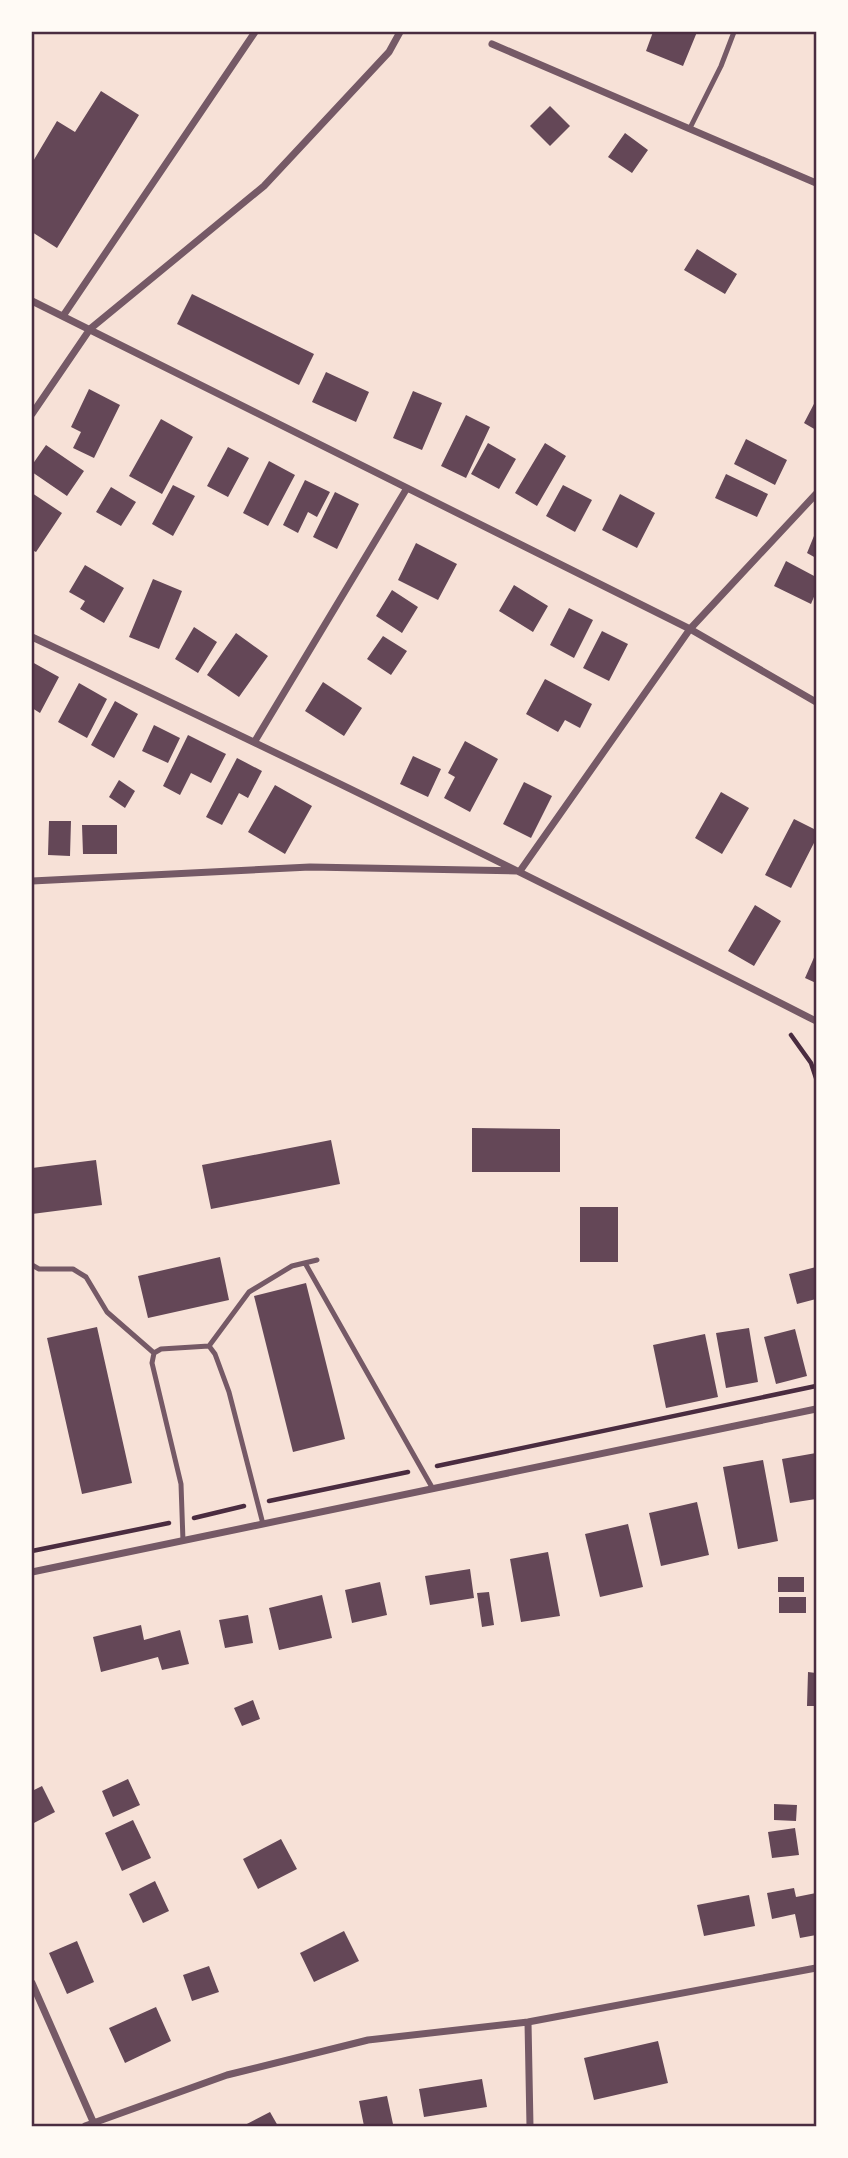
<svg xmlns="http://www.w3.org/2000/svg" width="848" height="2158" font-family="Signika,sans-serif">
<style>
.building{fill:#644757}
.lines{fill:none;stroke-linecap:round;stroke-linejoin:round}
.path{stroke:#4a2c40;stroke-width:4.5}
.service{stroke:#755966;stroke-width:5}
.minor{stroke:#755966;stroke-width:7}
.neatline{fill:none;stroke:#4a2c40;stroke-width:2.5}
</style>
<rect width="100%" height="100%" fill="#f7e1d7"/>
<!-- building -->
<path class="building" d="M653 32H697L683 66 646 51Z
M101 91 139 115 57 248 32 232V163L57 121 75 132Z
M550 106 570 126 550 146 530 126Z
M625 133 648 150 632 173 608 157Z
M697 249 737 274 725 294 684 270Z
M192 294 314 354 299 385 177 324Z
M326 372 369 392 356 422 312 402Z
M89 389 120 405 94 458 73 448 81 432 71 427Z
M413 391 442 403 422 450 393 438Z
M816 400V430L804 423Z
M466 415 490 427 466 478 441 466Z
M161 419 193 437 162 494 129 476Z
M746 439 787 460 775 485 734 464Z
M488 443 516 459 499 489 471 474Z
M545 443 566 456 537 506 515 493Z
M46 445 84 471 67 496 32 472V465Z
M228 447 249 458 228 497 207 486Z
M269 461 295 475 268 526 243 513Z
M726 474 768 494 757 517 715 498Z
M305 480 330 492 317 517 308 512 298 533 283 525Z
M173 485 195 496 173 536 152 524Z
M563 485 592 500 575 532 546 516Z
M111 487 136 502 121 526 96 512Z
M335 492 359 504 337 549 313 537Z
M32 493 62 513 36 552 32 550Z
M620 494 655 513 637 548 602 530Z
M816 531V558L807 553Z
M416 543 457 564 438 600 398 580Z
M786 561 816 577V592L811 604 774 586Z
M85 565 124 588 104 623 80 609 85 601 69 592Z
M153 579 182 591 159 649 129 637Z
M514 585 548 606 533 632 499 611Z
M392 590 418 607 402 633 376 616Z
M569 608 593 620 574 658 550 645Z
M194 627 217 642 198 673 175 659Z
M602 631 628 644 609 681 583 668Z
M236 633 268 656 239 697 207 675Z
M383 636 407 651 391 675 367 659Z
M32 662 59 677 40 713 32 708Z
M545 679 592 704 580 728 565 720 558 732 526 714Z
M323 682 362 708 344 736 305 711Z
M79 683 107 699 87 738 58 722Z
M115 701 138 714 114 758 91 745Z
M154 725 180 738 168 763 142 751Z
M188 735 226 754 211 783 191 773 180 795 163 786Z
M465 741 498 759 470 812 444 798 455 777 448 773Z
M413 756 441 769 428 797 400 784Z
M237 758 262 771 248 798 239 793 222 825 206 817Z
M119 780 135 791 125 808 109 797Z
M524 782 552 796 531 838 503 824Z
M275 785 312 806 285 854 248 832Z
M721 792 749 808 722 854 695 838Z
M794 819 816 830V839L791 888 765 875Z
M49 821H71L70 856 48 855Z
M82 825H117V854H83Z
M755 905 781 921 754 966 728 951Z
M816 953V983L805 978Z
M472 1128 560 1129V1172H472Z
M331 1140 340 1184 211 1209 202 1165Z
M96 1160 102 1205 32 1214V1168Z
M580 1207H618V1262H580Z
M220 1257 229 1300 148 1318 138 1276Z
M816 1267V1299L797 1304 789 1274Z
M306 1283 345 1439 293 1452 254 1296Z
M97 1327 132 1483 82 1494 47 1338Z
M749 1328 758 1382 726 1388 716 1333Z
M795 1329 807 1376 776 1384 764 1337Z
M705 1334 718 1397 666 1408 653 1345Z
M816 1453V1499L790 1503 782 1459Z
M763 1460 778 1541 738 1549 723 1467Z
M697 1502 709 1555 661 1566 649 1513Z
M628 1524 643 1587 600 1597 585 1534Z
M548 1552 560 1616 521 1622 510 1559Z
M470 1569 474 1598 430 1605 425 1576Z
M778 1577H804V1592H778Z
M380 1582 387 1615 352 1623 345 1590Z
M489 1592 494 1625 482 1627 477 1593Z
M322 1595 332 1638 279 1650 269 1608Z
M779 1597H806V1613H779Z
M248 1615 253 1643 225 1648 219 1620Z
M141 1625 144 1640 180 1630 189 1664 162 1670 158 1657 101 1672 93 1637Z
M808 1672 816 1673V1706H807Z
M253 1700 260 1719 242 1726 234 1708Z
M128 1779 140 1805 113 1817 102 1791Z
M42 1786 55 1812 32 1824V1791Z
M774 1804 797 1805 796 1821 774 1820Z
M133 1820 151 1858 122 1871 105 1833Z
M795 1828 799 1855 772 1858 768 1832Z
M281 1839 297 1869 258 1889 243 1859Z
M155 1881 169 1911 143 1923 129 1894Z
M794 1888 796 1897 816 1893V1935L800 1938 795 1914 772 1919 767 1893Z
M749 1895 755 1926 704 1936 697 1905Z
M344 1931 359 1961 314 1982 300 1953Z
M77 1941 94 1982 67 1994 49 1953Z
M209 1966 219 1992 192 2001 183 1975Z
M156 2007 171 2041 125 2063 109 2028Z
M658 2041 668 2083 594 2100 584 2058Z
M482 2079 487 2107 424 2117 419 2089Z
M387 2096 393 2124 364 2126 359 2101Z
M270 2112 278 2126H243Z"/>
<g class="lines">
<!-- path -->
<path class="path" d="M791 1035 811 1063 816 1078
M437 1466 816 1386
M269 1501 408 1472
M194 1518 244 1506
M32 1551 169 1523"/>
<!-- service -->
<path class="service" d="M690 128 721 66 734 32
M305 1263 433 1489
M32 1265 39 1269H73L86 1277 107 1312 154 1353
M209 1346 249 1292 292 1266 317 1260
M183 1541 181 1484 152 1363 154 1353 161 1349 209 1346 215 1354 229 1392 263 1524"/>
<!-- minor -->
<path class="minor" d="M492 44 816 183
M32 301 690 629 816 702
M63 316 255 32
M32 414 90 329 264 186 389 52 400 32
M32 637C296 760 556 889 816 1021
M255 741 407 488
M520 871 690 629 816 494
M32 881 310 867 517 871
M32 1572 816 1409
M32 1983 95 2126
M528 2022 530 2126
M85 2126 227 2075 368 2040 528 2022 816 1968"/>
</g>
<!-- border -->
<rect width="848" height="2158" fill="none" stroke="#fffaf5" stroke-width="66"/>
<rect x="33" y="33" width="782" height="2092" class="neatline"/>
</svg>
